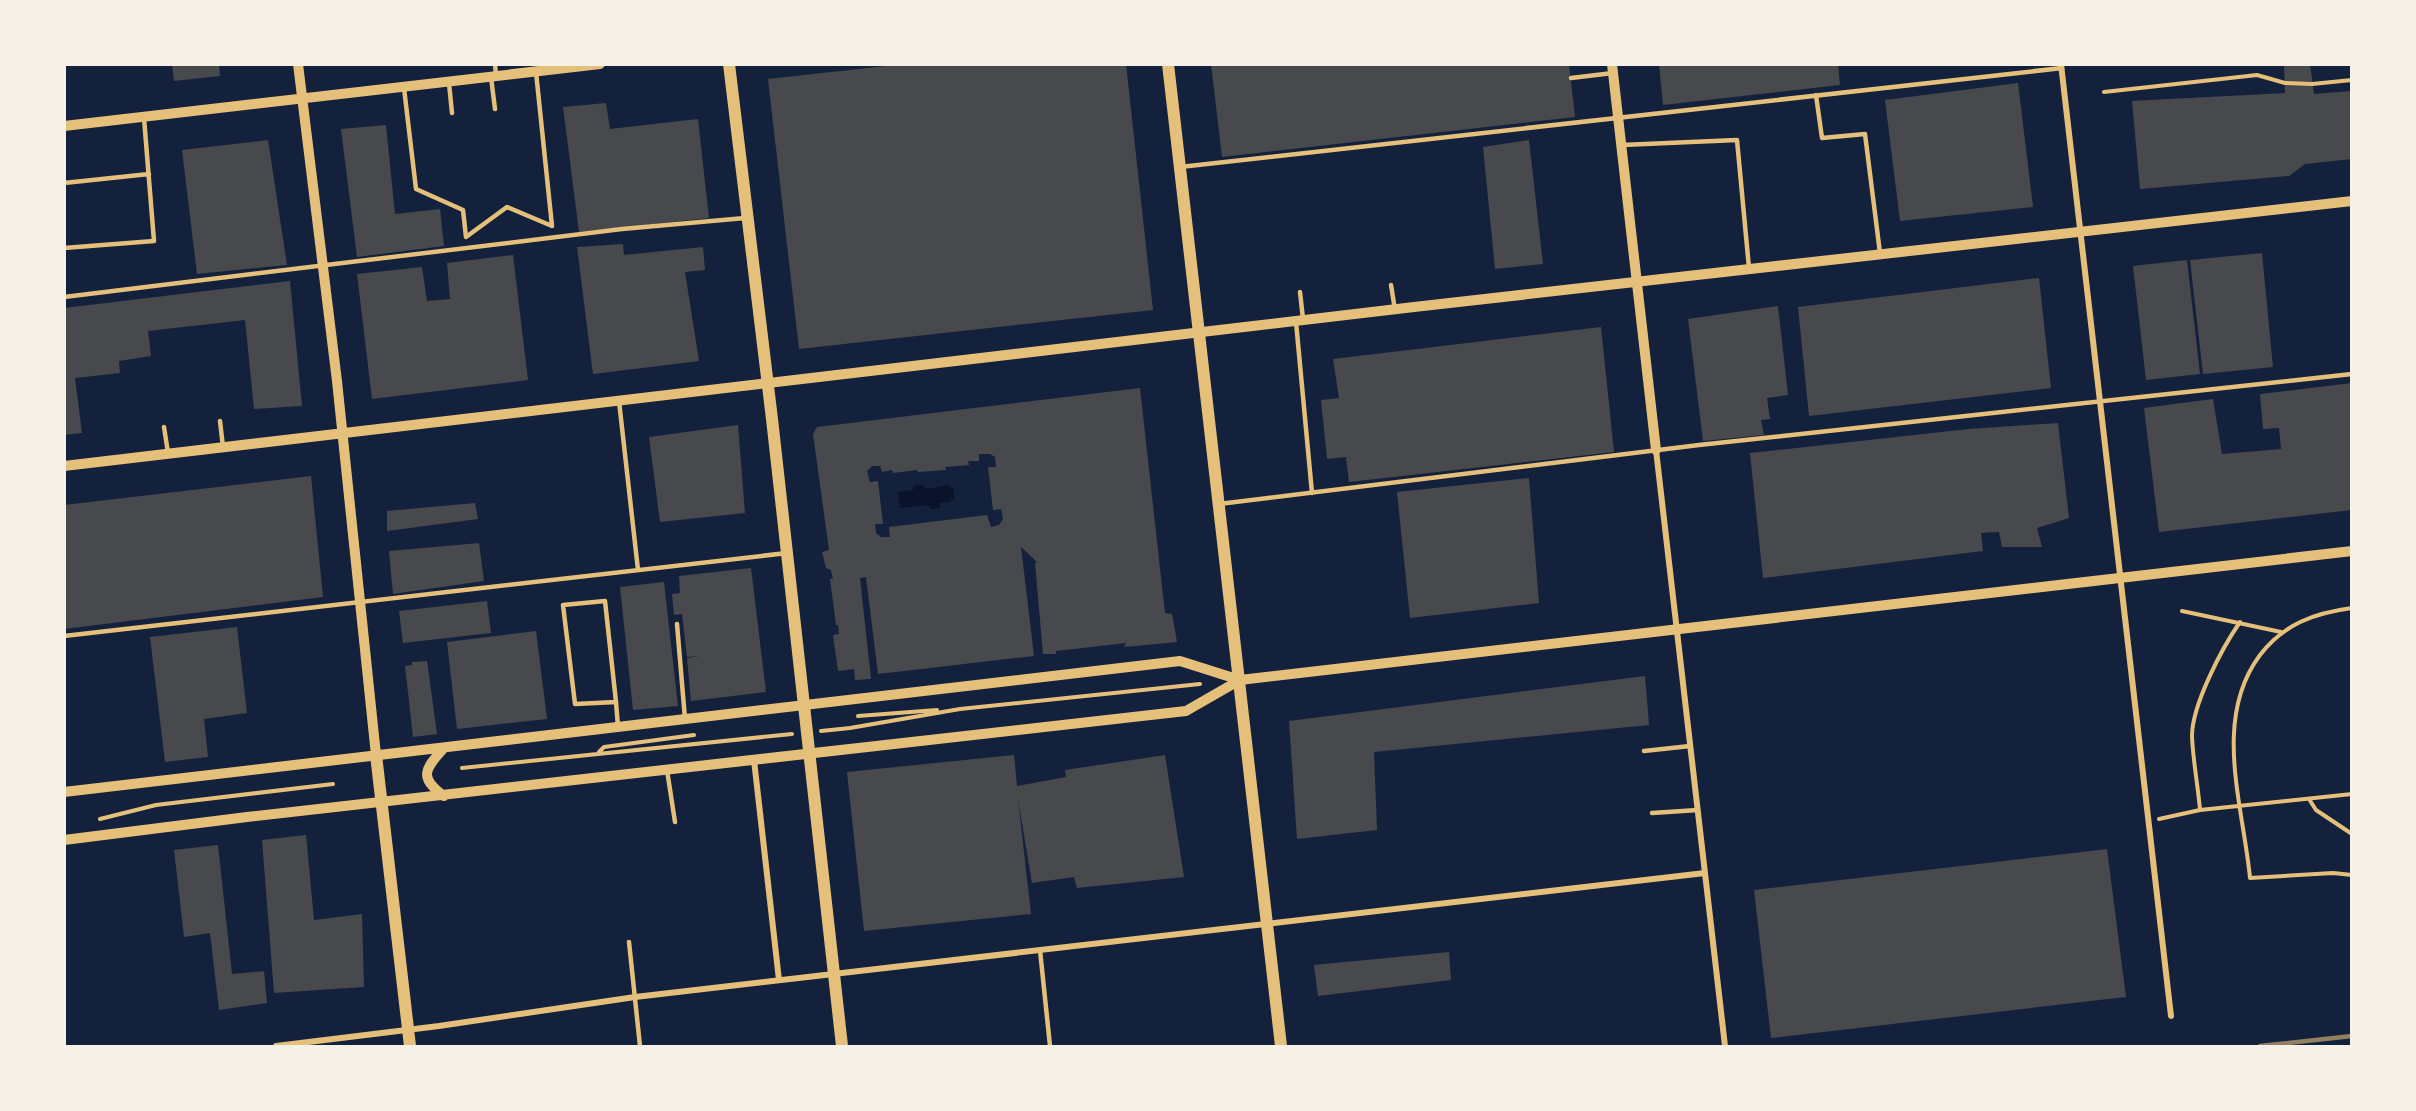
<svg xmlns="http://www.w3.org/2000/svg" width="2416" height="1111" font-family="Lato,sans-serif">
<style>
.water{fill:#0b132b}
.building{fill:#48494c;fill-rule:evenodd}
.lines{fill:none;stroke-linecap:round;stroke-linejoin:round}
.path{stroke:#e5c07b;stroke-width:4}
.service{stroke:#e5c07b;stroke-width:4.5}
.minor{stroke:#e5c07b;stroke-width:6}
.tertiary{stroke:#e5c07b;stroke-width:10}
.secondary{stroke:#e5c07b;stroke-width:12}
.rail{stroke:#918062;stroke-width:4.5}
</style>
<rect width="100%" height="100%" fill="#14213d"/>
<!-- water -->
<path class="water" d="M924 485 925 489 949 485V488L953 487 955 499 951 500V502L940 503V508L930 509 929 505 900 508 898 492 913 490V486Z"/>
<!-- building -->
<path class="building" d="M172 64H219L220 76 174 81Z
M904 64H1126L1153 310 799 349 768 79Z
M1211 64H1569L1575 117 1222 157Z
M1659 64H1838L1840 85 1663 105Z
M2284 64H2310L2314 94 2352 91V159L2305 164 2289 176 2140 189 2132 101 2285 93Z
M2018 83 2033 207 1900 221 1885 100Z
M606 103 610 129 698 119 709 218 579 232 563 107Z
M386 125 395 214 440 209 444 246 357 257 341 129Z
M268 140 287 265 197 274 182 150Z
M1529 140 1543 264 1495 269 1483 147Z
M623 244 624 255 703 247 705 270 685 272 699 361 593 374 577 247Z
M2262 253 2273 367 2203 374 2190 260Z
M513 255 528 380 372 399 357 274 422 267 427 301 450 299 447 263Z
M2187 260 2200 374 2146 380 2133 266Z
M2039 278 2051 388 1809 416 1798 307Z
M290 281 302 406 254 409 245 320 148 331 151 356 119 361 120 373 75 378 82 433 64 435V308Z
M1778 306 1788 395 1767 398 1770 419 1761 420 1764 435 1703 441 1688 319Z
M1601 327 1614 452 1349 482 1346 457 1327 459 1321 400 1339 398 1333 359Z
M2352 383V510L2159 532 2144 408 2213 399 2222 454 2281 449 2279 428 2263 429 2260 394Z
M1140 388 1165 613 1172 614 1177 642 1124 647 1126 643 1056 651V654H1043L1035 563 1037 562 1021 547 1034 656 878 674 866 577 860 578 871 679 855 680 854 669 838 671 833 635 839 634 838 625H836L830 579H833L831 570 826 568 822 552 829 550 813 434 817 427ZM979 454H990L995 457 996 467H988L993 510 1001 509 1003 519 999 525 991 527 987 515 889 527 890 537H881L876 533 875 524H883L878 481 870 482 867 471 872 466H880L882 472 892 470 893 473 917 470 918 472 946 470 945 467 969 465 968 461H979Z
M2058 423 2069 518 2037 528 2042 547H2002L1999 532 1981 533 1983 551 1763 578 1750 453 1969 429Z
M738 425 745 513 660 522 649 437Z
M311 476 323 597 64 629V505Z
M1529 478 1539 603 1410 618 1397 492Z
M475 503 478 519 387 531V511Z
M479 543 484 581 393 594 389 551Z
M751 568 766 692 691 701 687 658 699 656 687 657 682 614 674 615 672 594 680 593 679 576Z
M664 582 678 706 633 710 620 587Z
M487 601 491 633 403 643 399 611Z
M237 627 247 713 204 719 208 757 165 762 150 637Z
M536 631 547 719 457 729 447 642Z
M427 661 437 734 413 737 405 666 412 665V662Z
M1645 676 1649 725 1374 752 1377 830 1297 839 1289 721Z
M1014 755 1017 786 1066 777 1065 770 1165 755 1184 877 1077 888 1074 877 1032 883 1018 799 1031 914 864 931 847 772Z
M306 835 314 920 362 914 364 987 274 993 262 840Z
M218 845 232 974 264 971 267 1003 219 1010 210 933 184 937 174 850Z
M2107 849 2126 997 1771 1038 1754 890Z
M1449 952 1451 980 1318 996 1314 965Z"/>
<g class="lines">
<!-- path -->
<path class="path" d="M2104 92 2257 75 2285 83 2312 84 2352 80
M2352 608C2314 613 2284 624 2260 655 2212 719 2243 805 2250 878L2333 873 2352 875
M2182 611 2281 632
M858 716 937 710
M821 731 850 728 960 709 1200 684
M599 752 604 747 694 735
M462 768 792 734
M2309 799 2316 810 2352 834
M2200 810C2198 786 2193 761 2192 736 2192 705 2222 648 2240 622
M100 819 156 805 333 784
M2159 819 2200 810 2352 794"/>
<!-- service -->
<path class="service" d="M495 64 496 76
M491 77 495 109
M1571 78 1613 73
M449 83 452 113
M404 88 416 189 463 210 466 237 507 207 552 226 536 72
M1816 95 1822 138 1865 134 1880 253
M1622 145 1737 140 1749 268
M1180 167 2062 68
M64 183 149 174
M64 248 154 241 144 118
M1391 285 1395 310
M1300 292 1303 319
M64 297 622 229 745 218
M1296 322 1312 493
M619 401 638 570
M220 421 223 447
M164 427 168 453
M1219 504 1699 445 2352 374
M677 624 685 719
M64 636 787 553
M616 702 575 704 563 605 605 601 616 702 618 727
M1644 751 1690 746
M667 770 675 822
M1652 813 1698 810
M629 942 640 1046
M1040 950 1050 1046"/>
<!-- minor -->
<path class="minor" d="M2061 64 2171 1016
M1656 450 1725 1046
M754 760 779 980
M276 1046 439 1026 635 997 1705 873"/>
<!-- tertiary -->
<path class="tertiary" d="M298 64 337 381 376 755
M1612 64 1656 450
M64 126 600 64
M64 466 1414 307 2352 201
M444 748C425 769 418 777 444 796
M64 792 1180 661 1240 680
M64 840 247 817 1186 711 1240 680 2352 551"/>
<!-- secondary -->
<path class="secondary" d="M729 64 772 419 842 1046
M1168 64 1281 1046
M376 755 410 1046"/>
<!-- rail -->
<path class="rail" d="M2260 1046 2352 1036"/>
</g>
<!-- border -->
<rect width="2416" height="1111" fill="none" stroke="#f6f1e7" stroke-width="132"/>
</svg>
